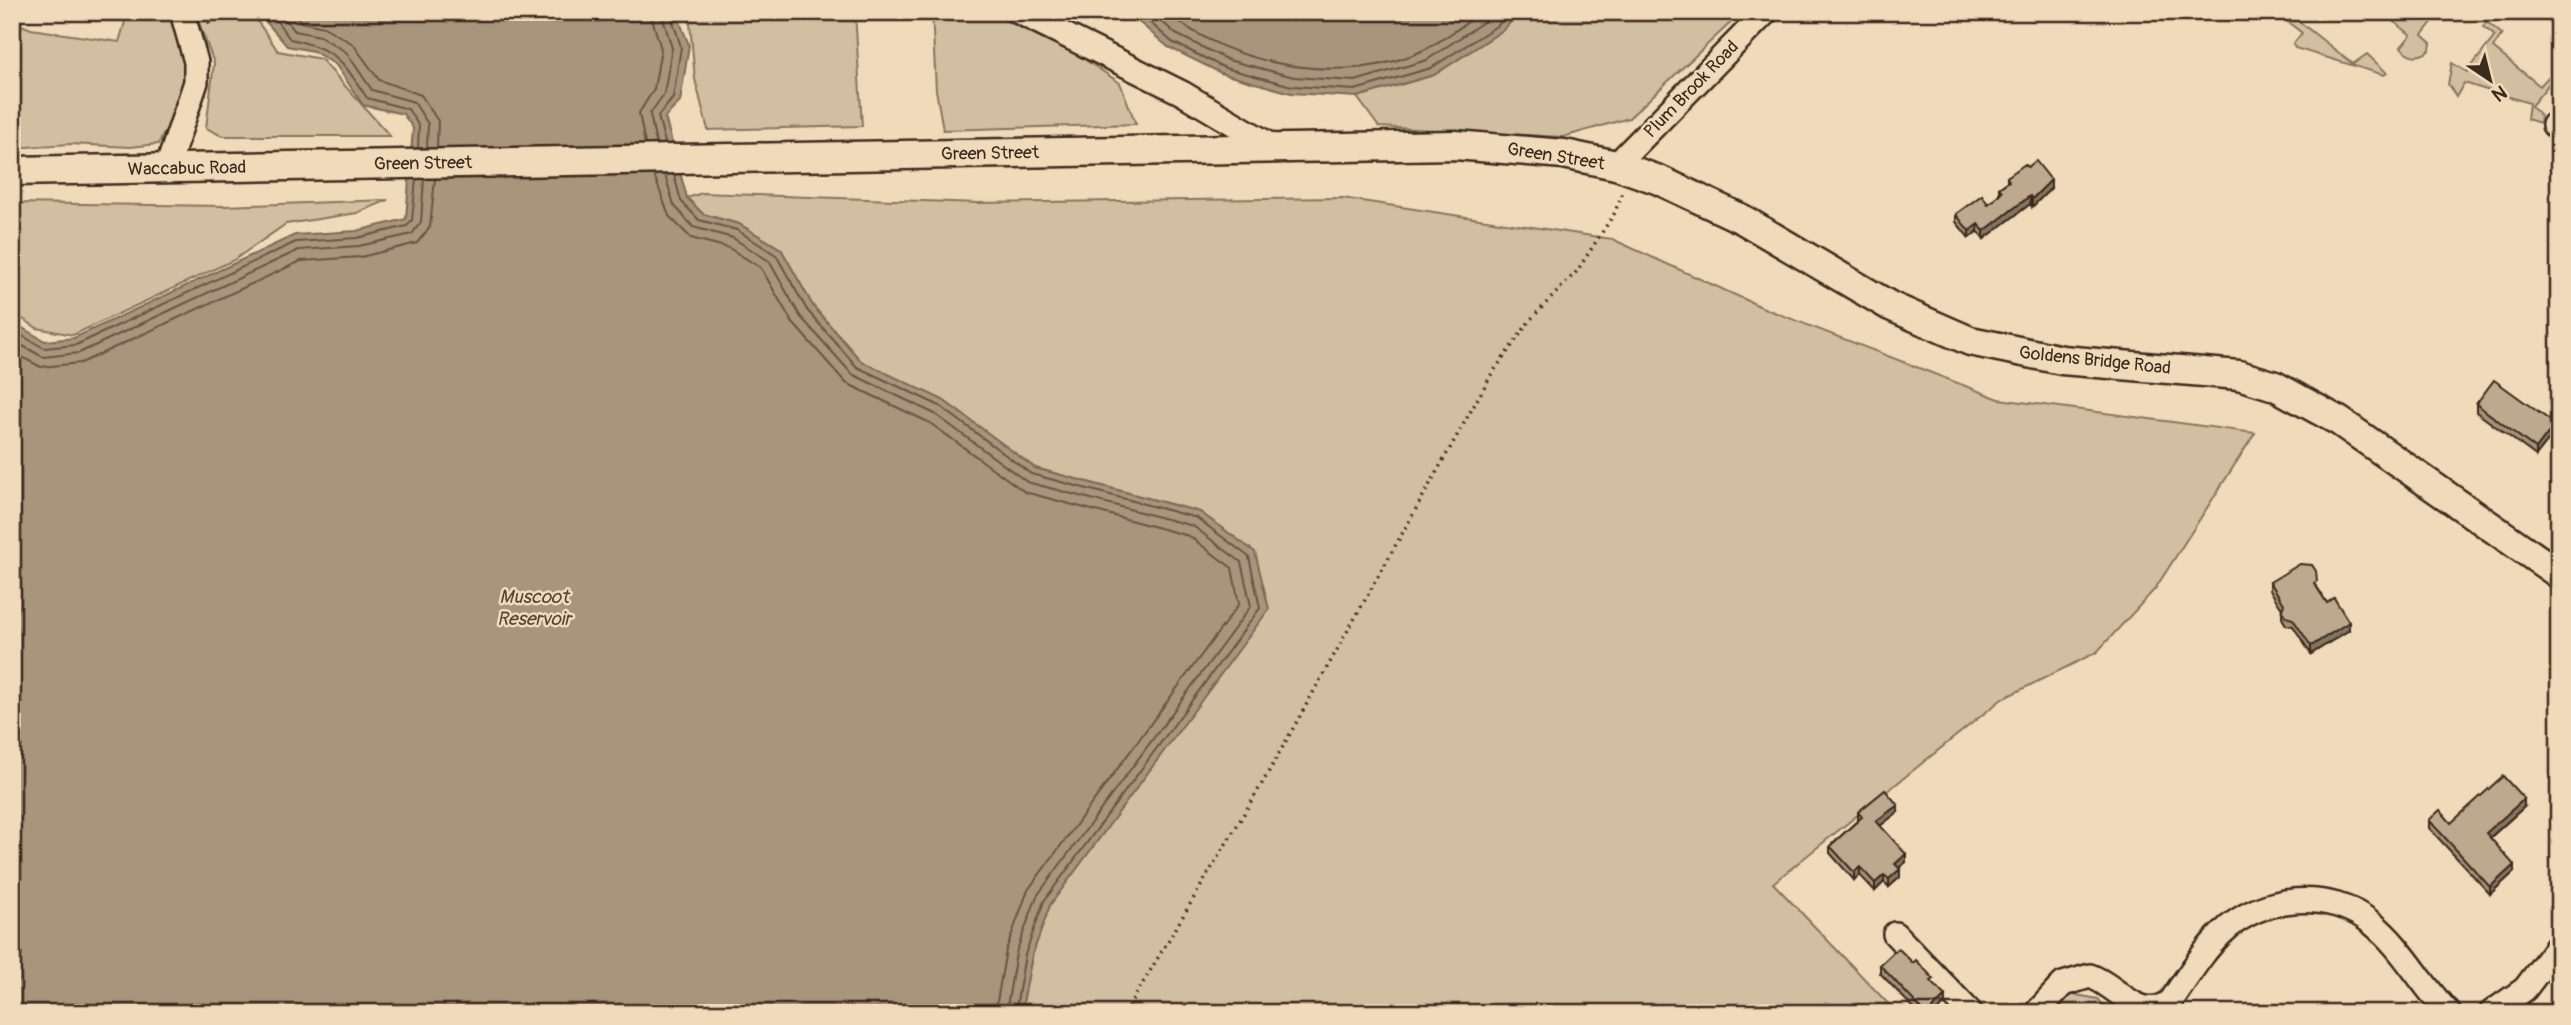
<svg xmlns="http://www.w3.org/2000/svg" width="2571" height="1025" font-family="Pangolin,sans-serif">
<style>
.green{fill:#d2bea0;stroke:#86745f;stroke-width:2}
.water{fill:#a9947c;stroke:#7d6a56;stroke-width:2}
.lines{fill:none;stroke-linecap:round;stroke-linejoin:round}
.shore{stroke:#675444;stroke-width:2}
.minor-casing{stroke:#3b2a1e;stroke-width:28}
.major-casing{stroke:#3b2a1e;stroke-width:33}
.path{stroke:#3b2a1e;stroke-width:3.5;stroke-dasharray:2 5;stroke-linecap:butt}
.minor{stroke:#f0dab9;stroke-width:23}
.major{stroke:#f0dab9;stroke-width:28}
.wall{fill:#a3917a;stroke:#3b2a1e;stroke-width:2}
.shaded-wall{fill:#857663;stroke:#3b2a1e;stroke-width:2}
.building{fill:#bea98e;stroke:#3b2a1e;stroke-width:2}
.labels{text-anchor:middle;stroke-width:5;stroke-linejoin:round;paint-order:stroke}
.street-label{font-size:18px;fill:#3b2a1e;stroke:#f0dab9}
.water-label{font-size:19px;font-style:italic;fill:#564436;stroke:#f0dab9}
</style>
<rect width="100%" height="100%" fill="#f0dab9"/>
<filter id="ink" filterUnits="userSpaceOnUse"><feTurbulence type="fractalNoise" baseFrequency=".0143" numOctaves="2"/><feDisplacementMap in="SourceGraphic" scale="14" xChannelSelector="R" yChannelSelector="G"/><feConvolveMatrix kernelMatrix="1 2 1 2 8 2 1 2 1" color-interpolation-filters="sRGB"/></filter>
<g filter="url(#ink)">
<!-- green -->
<path class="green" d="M128 12H175L188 51 186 95 158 144 130 147 70 144 12 148V21L31 29 119 42Z
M195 12H251L278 51 321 59 390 136H222L206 128 214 63Z
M689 12H855L862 126 708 130 695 79Z
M932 12H987L1078 55 1120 83 1136 124 943 130 936 90Z
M1520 12H1742L1629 118 1563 137 1379 127 1357 97 1434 75 1503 30Z
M2275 12H2287L2353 64 2367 54 2387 73 2384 75 2295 48 2293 44 2302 33Z
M2382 12H2440L2422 35 2431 43 2430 50C2420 58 2409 58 2401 47L2411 35Z
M2487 22 2502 34 2493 48 2540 86 2551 74 2559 79V84L2552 80 2531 106 2541 116 2540 123 2527 119 2529 103 2464 83 2456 97 2448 84 2452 63 2467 72 2495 36 2483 26Z
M702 193 979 203 1342 198 1612 239 1766 309 1999 399 2255 433 2155 589 2097 652 2002 699 1773 883 1897 1013H1021L1032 956 1050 905 1268 609 1200 512 1035 468 943 400 861 362 813 306 781 249 739 224 703 214 687 198Z
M388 200 357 213 286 224 234 260 73 335 37 328 12 312V203L225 206Z
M2071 994 2098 999 2111 1013H2055Z"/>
<!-- water -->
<path class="water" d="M264 12H676L689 45 680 102 665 117 687 198 703 214 739 224 781 249 813 306 861 361 943 400 1035 468 1200 512 1255 552 1269 609 1050 905 1032 956 1021 1013H12V322L45 341 74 338 295 235 356 231 406 219 413 128 403 114 363 105 336 65 313 51 287 46 262 17Z
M1127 12H1520L1503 30 1434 75 1357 97 1291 93 1223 74 1168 47Z"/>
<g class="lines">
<!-- shore -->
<path class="shore" d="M270 12 290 39C338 50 341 59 367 98L408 109 419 126 418 148
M279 12 295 31 320 36 346 52 372 90 414 102 428 124 427 148
M292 12 301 22 324 27 353 44 379 80 421 95 438 121 437 148
M1138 12 1172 42 1225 68 1292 86 1355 90 1431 68 1498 25 1511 12
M1151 12 1176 34 1228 60 1294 77 1355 81 1427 60 1498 12
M1167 12C1230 67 1348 87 1424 50 1444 40 1463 25 1482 12
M665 143 658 116 673 98 681 47 670 12
M645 144 639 113 654 89 661 49 650 12
M656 144 650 114 664 94 672 48 661 12
M654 175 669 216 691 238 729 248 761 268 792 322 846 383 930 423 1025 492 1189 536 1232 568 1239 604 1028 890 1006 950 995 1013
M665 175 674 205 693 227 733 238 769 261 800 316 852 374 935 414 1027 482 1193 526 1241 562 1251 606 1037 896 1016 953 1006 1013
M674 175 681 201 699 220 737 230 776 255 807 310 857 367 940 406 1031 474 1197 518 1249 557 1260 608 1044 901 1025 955 1015 1013
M12 330 44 348 76 345 296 242 357 238 407 226 412 220 416 179
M12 340 43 357 79 353 299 250 359 246 412 234 421 222 424 179
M12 352 41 367 81 363 301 261 361 257 417 243 430 227 435 179"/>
<defs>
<path id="minor" d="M1019 12 1182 93 1275 148
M2554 125 2559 128
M1616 165 1766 12
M167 168 196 82V62L182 12
M1895 934 1971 1013
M2036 1013 2063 984 2090 976C2118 985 2140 1025 2171 1001 2187 978 2202 952 2222 933 2261 895 2330 888 2373 924 2403 948 2422 986 2449 1013
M2491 1013 2525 989 2559 944"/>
<path id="major" d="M12 171 1455 145 1564 154 1616 165 1659 180 1742 219 1890 306 1970 341 2062 360 2239 375 2275 386 2339 421 2559 574"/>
</defs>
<!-- minor casing -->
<use href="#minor" class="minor-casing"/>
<!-- major casing -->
<use href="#major" class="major-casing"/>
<!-- path -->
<path class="path" d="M209 24 212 12
M1125 1013 1263 782 1491 375 1531 319 1577 271 1614 214 1623 192"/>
<!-- minor -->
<use href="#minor" class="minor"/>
<!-- major -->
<use href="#major" class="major"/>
</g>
<!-- wall -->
<path class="wall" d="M2028 167 2051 188 2032 207 2030 204 1984 239 1978 231 1969 238 1956 222V214L1988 204 1994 200 1999 194V188L2007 182V177Z
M2476 404 2555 432 2536 456 2476 412Z
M2270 582 2317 587 2327 603 2349 630 2311 654 2293 626 2286 625 2282 618V609L2270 590Z
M2524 807 2490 838 2514 872 2490 894 2429 828V820L2451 823Z
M1858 812H1898L1880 826 1906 862 1899 868 1900 877 1889 887 1884 882 1875 891 1860 875 1854 880 1830 853V846L1858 820Z
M1880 965 1934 984 1945 1004 1936 1013H1918L1880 973Z"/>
<!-- shaded-wall -->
<path class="shaded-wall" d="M2051 180V188L2032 207V199Z
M2030 196V204L1984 239V231Z
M1978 224V231L1969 238V231Z
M2555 424V432L2536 456V449Z
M2349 622V630L2311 654V646Z
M2524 799V807L2486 841V833Z
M1898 805V812L1876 829V821Z
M1906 854V862L1895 871V864Z
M2514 865V872L2490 894V887Z
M1860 867V875L1854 880V872Z
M1900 869V877L1889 887V879Z
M1884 875V882L1875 891V883Z
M1945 996V1004L1936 1013H1928Z"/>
<!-- building -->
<path class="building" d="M2036 161 2051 180 2032 199 2030 196 1984 231 1978 224 1969 231 1956 214 1982 195 1988 204 1994 200 2002 191 1999 188 2009 181 2007 177 2025 164 2028 167Z
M2494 380 2555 424 2536 449 2476 404Z
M2300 564 2312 565 2316 571 2317 581 2314 583 2327 603 2334 598 2349 622 2311 646 2293 619 2286 617 2282 610 2284 604 2270 582Z
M2503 776 2524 799 2486 833 2514 865 2490 887 2429 820 2440 810 2451 823Z
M1885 790 1898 805 1876 821 1906 854 1895 864 1900 869 1889 879 1884 875 1875 883 1860 867 1854 872 1830 846 1862 817 1858 812Z
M1898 948 1913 963 1916 960 1934 979 1931 981 1945 996 1928 1013H1925L1880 965Z"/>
</g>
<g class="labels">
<!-- street labels -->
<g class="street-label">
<text transform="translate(1691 89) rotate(-46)" y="6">Plum Brook Road</text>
<text transform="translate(990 153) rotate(-1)" y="6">Green Street</text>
<text transform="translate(1556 156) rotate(9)" y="6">Green Street</text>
<text transform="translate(423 163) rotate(-1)" y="6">Green Street</text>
<text transform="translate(187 168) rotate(-1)" y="6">Waccabuc Road</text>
<text transform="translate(2095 360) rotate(6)" y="6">Goldens Bridge Road</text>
</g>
<!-- water labels -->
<g class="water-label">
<text x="534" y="603">Muscoot<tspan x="534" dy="22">Reservoir</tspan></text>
</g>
</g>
<!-- margin -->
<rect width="2571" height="1025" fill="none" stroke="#f0dab9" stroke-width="42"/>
<rect x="21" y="21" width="2529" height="983" fill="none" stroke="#3b2a1e" stroke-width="2.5" filter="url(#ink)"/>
<!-- north arrow -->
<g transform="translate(2490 80) rotate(145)" stroke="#f0dab9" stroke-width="5" paint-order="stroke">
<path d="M0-5L12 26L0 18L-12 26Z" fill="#3b2a1e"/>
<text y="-10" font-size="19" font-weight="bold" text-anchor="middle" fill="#3b2a1e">N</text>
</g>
</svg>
